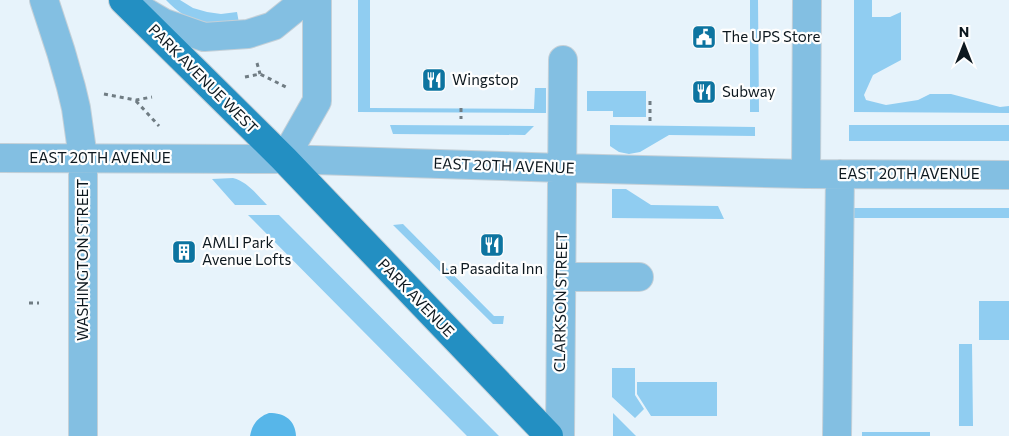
<svg xmlns="http://www.w3.org/2000/svg" width="1009" height="436" font-family="Commissioner,sans-serif">
<style>
.green{fill:#90cdf1}
.water{fill:#57b6e9}
.lines{fill:none;stroke-linecap:round;stroke-linejoin:round}
.minor-casing{stroke:#c4d0d8;stroke-width:30}
.major-casing{stroke:#c4d0d8;stroke-width:30}
.path{stroke:#707c83;stroke-width:3;stroke-dasharray:4 4;stroke-linecap:butt}
.minor{stroke:#83bfe2;stroke-width:28}
.major{stroke:#238fc2;stroke-width:28}
.labels{text-anchor:middle;stroke-width:4.5;stroke-linejoin:round;paint-order:stroke}
.poi-label{font-size:15px;fill:#0d181f;stroke:#fefefe;text-anchor:start}
.street-label{font-size:15px;fill:#0d181f;stroke:#fefefe}
</style>
<rect width="100%" height="100%" fill="#e7f3fb"/>
<!-- green -->
<path class="green" d="M166 0H180L193 8 207 12 221 14 237 12 239 23C228 23 217 25 207 23 191 22 176 11 166 0Z
M358 0H370V108L534 109 535 88H546V113L358 112Z
M750 0H758L759 112H750Z
M854 0H872V17H890L901 12V60L873 75 864 95 866 100 886 105 918 100 930 94H951L1000 107 1009 106V113L854 112Z
M587 91H646V117H613V111H587Z
M390 125 534 126 525 135 393 134Z
M610 125 755 127V136L669 135 640 152 629 154 619 152 610 146Z
M849 125H1009V141H849Z
M233 178C248 182 257 195 267 205H235L212 179Z
M612 189H626L651 205 718 206 724 219 612 218Z
M852 208H1009V218H852Z
M248 215H279L499 436H467Z
M403 224 494 316H504L503 324H493L393 225Z
M979 301H1009V340H979Z
M959 344H972L973 426H959Z
M612 368H635V395L644 409 635 418 612 397Z
M637 382H717V416H651L637 394Z
M613 413 636 436H613Z
M862 432H930V436H862Z"/>
<!-- water -->
<path class="water" d="M269 413C285 413 295 420 296 436H250C252 424 258 417 269 413Z"/>
<g class="lines">
<defs>
<path id="minor" d="M44 0 61 52 71 87 76 108 83 158V436
M135 6 164 23 204 37 248 34 273 26 294 9 299 0
M0 158 284 159 562 168 806 174 1009 175
M284 159 317 101V0
M806 174 807 0
M561 277H639
M560 436 563 60
M837 436 840 174"/>
<path id="major" d="M123 0 284 159 549 436"/>
</defs>
<!-- minor casing -->
<use href="#minor" class="minor-casing"/>
<!-- major casing -->
<use href="#major" class="major-casing"/>
<!-- path -->
<path class="path" d="M257 63 260 74
M245 77 260 74 286 87
M104 94 136 100 152 97
M136 101 159 126
M650 101V121
M461 108V119
M29 303H39"/>
<!-- minor -->
<use href="#minor" class="minor"/>
<!-- major -->
<use href="#major" class="major"/>
</g>
<!-- icons -->
<defs>
<symbol id="civic-square" viewBox="-11 -11 22 22"><rect x="-9" y="-9" width="18" height="18" rx="4" fill="#0d74a0" stroke="#fefefe"/><path d="M-.6-6.5H3V-4.5H.6V-3L4-1V1h2V6H-6V1h2V-1L-.6-3ZM-1.2 2.5V6h2.4V2.5Z" fill="#fff"/></symbol>
<symbol id="restaurant-square" viewBox="-11 -11 22 22"><rect x="-9" y="-9" width="18" height="18" rx="4" fill="#0d74a0" stroke="#fefefe"/><path d="M-5-6h1v4h1v-4h1v4h1v-4h1v5L-1.5 .5V6h-2V.5L-5-1ZM5-6V6H3V1.5H1.5Q1.5-4 5-6Z" fill="#fff"/></symbol>
<symbol id="building-square" viewBox="-11 -11 22 22"><rect x="-9" y="-9" width="18" height="18" rx="4" fill="#0d74a0" stroke="#fefefe"/><path d="M-4-6H4V6H1V3H-1V6H-4ZM-2.5-4.3h1.7v1.8h-1.7ZM.8-4.3h1.7v1.8H.8ZM-2.5-1h1.7V.8h-1.7ZM.8-1h1.7V.8H.8Z" fill="#fff"/></symbol>
</defs>
<g fill-rule="evenodd">
<use href="#civic-square" x="690" y="23" width="28" height="28"/>
<use href="#restaurant-square" x="420" y="66" width="28" height="28"/>
<use href="#restaurant-square" x="690" y="78" width="28" height="28"/>
<use href="#restaurant-square" x="478" y="231" width="28" height="28"/>
<use href="#building-square" x="170" y="238" width="28" height="28"/>
</g>
<g class="labels">
<!-- poi labels -->
<g class="poi-label">
<text x="722" y="42">The UPS Store</text>
<text x="452" y="85">Wingstop</text>
<text x="722" y="97">Subway</text>
<text x="202" y="248">AMLI Park<tspan x="202" dy="17">Avenue Lofts</tspan></text>
<text x="492" y="274" text-anchor="middle">La Pasadita Inn</text>
</g>
<!-- street labels -->
<g class="street-label">
<text transform="translate(203 79) rotate(45)" y="5">PARK AVENUE WEST</text>
<text x="100" y="163">EAST 20TH AVENUE</text>
<text transform="translate(504 166) rotate(2)" y="5">EAST 20TH AVENUE</text>
<text x="909" y="179">EAST 20TH AVENUE</text>
<text transform="translate(83 260) rotate(-90)" y="5">WASHINGTON STREET</text>
<text transform="translate(416 298) rotate(46)" y="5">PARK AVENUE</text>
<text transform="translate(561 302) rotate(-89)" y="5">CLARKSON STREET</text>
</g>
</g>
<!-- north arrow -->
<g transform="translate(964 45)" stroke="#fefefe" stroke-width="4" paint-order="stroke">
<path d="M0-4L9 19L0 12L-9 19Z" fill="#0d181f"/>
<text y="-8" font-size="14" font-weight="bold" text-anchor="middle" fill="#0d181f">N</text>
</g>
</svg>
